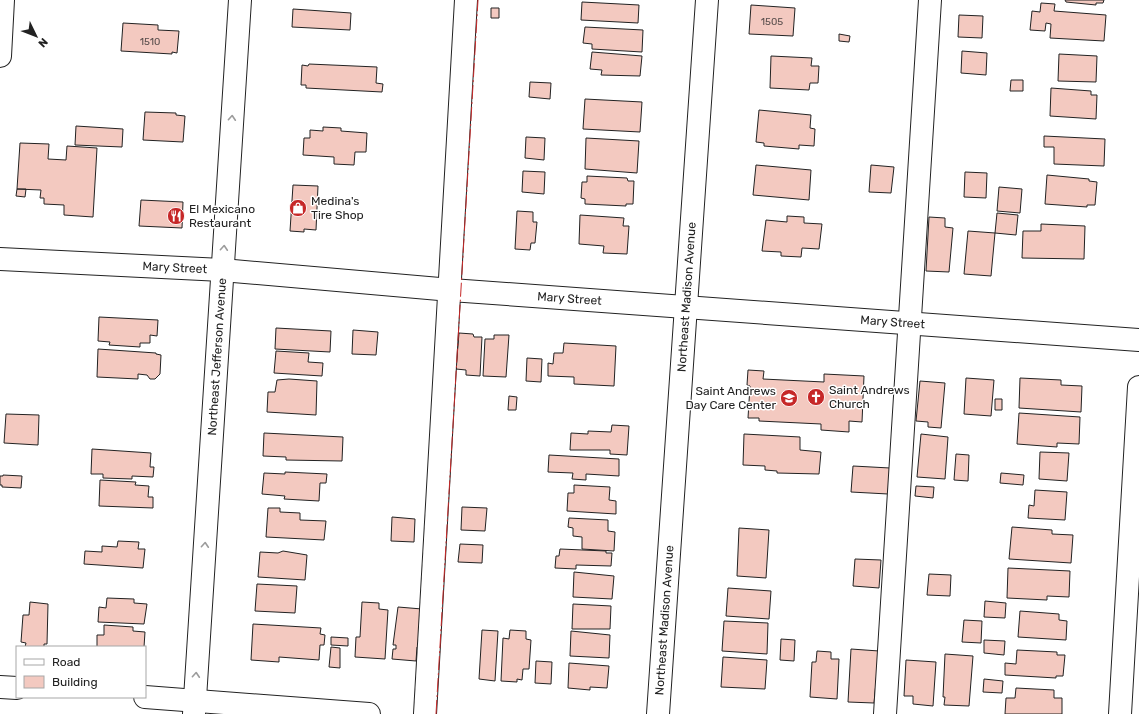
<svg xmlns="http://www.w3.org/2000/svg" width="1139" height="714" font-family="Rubik,sans-serif">
<style>
.building{fill:#f3c9c0;stroke:#222}
.lines{fill:none;stroke-linecap:round;stroke-linejoin:round}
.minor-casing{stroke:#222;stroke-width:24}
.major-casing{stroke:#222;stroke-width:24}
.minor{stroke:#fff;stroke-width:22}
.major{stroke:#fff;stroke-width:22}
.power{stroke:#c62828;stroke-width:1;stroke-dasharray:14 3 2 3;stroke-linecap:butt}
.oneway{stroke:#9c9c9c}
.labels{text-anchor:middle;stroke-width:3;stroke-linejoin:round;paint-order:stroke}
.number-label{font-size:10px;fill:#564c4a}
.poi-label{font-size:12px;fill:#222;stroke:#fff;text-anchor:start}
.street-label{font-size:12px;fill:#222;stroke:#fff}
</style>
<rect width="100%" height="100%" fill="#fff"/>
<!-- building -->
<path class="building" d="M1065 0H1104L1103 3H1096V5L1066 2Z
M582 2 639 5 638 23 581 20Z
M1041 3 1055 4 1054 11 1106 15 1104 41 1050 38 1051 24 1046 23 1045 31 1030 30 1032 11 1040 12Z
M751 5 795 8 793 36 749 34Z
M491 8H499V18H491Z
M293 9 351 13 350 30 292 27Z
M959 15 983 16 982 38 958 37Z
M123 23 158 25V30L179 31 177 53 172 52V54L121 51Z
M585 27 643 30 642 52 592 49V44L583 43Z
M839 34 850 36 849 42 839 41Z
M962 51 987 53 986 75 961 73Z
M592 52 642 56 640 76 601 75 602 70 590 69Z
M1059 54 1097 56 1096 82 1058 81Z
M771 56 812 58 811 66H819L818 83H810L809 90 770 88Z
M309 64 377 67 376 83 383 84 382 92 306 88V85H301L302 65 308 66Z
M1011 80H1023V91H1010Z
M530 82 551 83 550 99 529 97Z
M1051 88 1091 91V95H1097L1096 119 1050 116Z
M585 99 642 102 640 132 583 129Z
M759 110 811 115 810 128 815 129 814 146 799 145V149L764 146V143L756 142Z
M145 112 176 113V115L185 116 183 142 143 140Z
M76 126 123 129 122 147 75 145Z
M323 127 341 128V131L367 133 366 152H355L354 165 334 164V157L303 155 304 138H310V130L323 131Z
M1044 136 1105 139 1104 166 1054 164V147H1044Z
M526 137 545 138 544 160 525 158Z
M586 138 639 141 637 173 585 169Z
M20 143 49 144 48 159 66 160 67 146 97 148 93 217 64 215V205L44 204V198H40L41 190 17 189Z
M756 165 811 170 809 200 753 195Z
M871 165 894 167 891 193 869 192Z
M523 171 545 172 544 194 522 192Z
M965 172 987 173 986 198 964 197Z
M1047 175 1089 179V181L1097 182 1095 205H1087V207L1045 204Z
M587 176 627 178 628 181H634L633 204H626V206L585 204V199L581 198 582 182H587Z
M293 185 318 186 316 230 304 229V232L290 231Z
M999 187 1022 189 1020 213 997 211Z
M17 189H26L25 197 16 196Z
M141 200 183 202 182 228 139 226Z
M517 211 533 212V222H537L535 243H531L530 250 515 249Z
M997 213 1018 215 1016 235 995 233Z
M580 215 624 218 623 226H629L627 254 603 253 604 246 579 244Z
M787 216 804 217V223L822 224 819 249 802 248 801 257 781 256V252L762 251 766 220 787 222Z
M929 217 945 218V227L953 228 949 272 926 271Z
M1041 224 1085 226 1084 259 1022 258 1023 231H1041Z
M968 231 995 233 991 276 964 274Z
M99 317 158 320 157 336 150 335V343H140V347L109 345 110 342 98 341Z
M276 328 331 331 330 352 275 349Z
M353 330 378 332 376 355 352 354Z
M459 333 473 334 474 337H482L480 376 466 375V370L456 369Z
M494 335H509L506 377 483 376 485 339H494Z
M564 343 616 346 614 386 574 384V377L548 376V363L553 364 554 353H563Z
M98 349 156 353V354L161 355 160 374 155 379H150L147 375 138 374V379L97 377Z
M276 351 309 353 308 362 323 363 322 376 274 373Z
M527 358 542 359 541 382 526 381Z
M748 370 764 371 763 379 824 382V374L864 376 862 422 849 421V432L821 430V424L759 421V418H748L750 386 747 385Z
M966 378 994 380 991 416 964 414Z
M1020 378 1061 380V385L1082 386 1081 412 1019 408Z
M289 379 317 381 316 415 267 412 268 392H275L277 380Z
M920 381 945 383 941 428 928 427V422L916 421Z
M509 396 517 397 516 410H508Z
M995 399H1002V410H995Z
M1019 413 1080 417 1079 444 1057 443V447L1017 444Z
M6 414 39 415 38 445 4 443Z
M612 425 629 426 627 455 610 454V450H570L571 433 588 434V431L611 432Z
M264 433 343 437 342 461 286 460V457L263 456Z
M744 434 800 437V450L821 452 819 474 777 473V471L765 470V466L743 465Z
M921 434 948 437 945 479 917 477Z
M92 449 151 453 150 467H154L153 477 132 476V479L103 478V474H91Z
M1040 452 1069 453 1067 481 1039 479Z
M956 454 969 455 968 481 954 480Z
M549 455 619 459V476L586 474V480L572 479 573 473 548 472Z
M853 466 890 468 888 494 851 492Z
M285 472 327 474 326 483H320L319 501 284 499 285 496 262 494 264 473 285 474Z
M1001 473 1024 475 1023 485 1000 483Z
M3 475 22 476 21 488 2 487V485H0V476H3Z
M100 480 136 482 135 485 149 486 148 497H153V508L99 506Z
M574 485 610 487 609 500 616 501V514L567 511 568 493H574Z
M916 486 934 487 933 498 915 496Z
M1035 490 1067 492 1065 520 1028 518 1029 505 1034 506Z
M462 507 487 508 485 531 461 530Z
M268 508H280V512L300 513V520L326 521 324 540 266 537Z
M392 517 415 519 414 542 391 541Z
M569 518 608 520V531L615 532 614 551 582 549V537L573 536V528L568 527Z
M1012 527 1052 530V534L1073 535 1071 563 1009 559Z
M739 528 769 530 766 578 737 576Z
M118 541 139 542 138 549H145L143 568 84 564 85 551 102 552V546L117 547Z
M460 544 483 545 482 563 458 562Z
M560 549 606 551V553H612L611 566 576 565V569L555 568 556 556H559Z
M283 551 307 555 305 580 258 577 260 552 278 553Z
M855 559 881 560 879 588 853 586Z
M1008 568 1070 571 1069 597 1047 596V600L1007 598Z
M574 572 614 576 612 599 573 597Z
M929 574 951 575 950 596 927 595Z
M257 584 297 586 295 613 255 611Z
M728 588 771 591 769 619 726 616Z
M107 598 134 599V603L147 604 144 624 98 622 99 607 106 608Z
M985 601 1006 603 1005 618 984 617Z
M30 602 48 604 47 644H44V647H25L26 643 21 642 23 615H29Z
M362 602 379 603V609L388 610 385 659 355 657 356 637H360Z
M573 604 611 606 610 629H572Z
M398 607 422 609 420 647H417L416 661 392 659 393 649H396V645H393Z
M1020 611 1059 614V620L1067 621 1066 640 1018 637Z
M964 620 982 621 981 643 962 642Z
M724 621 768 623 767 654 722 651Z
M253 624 321 628 320 634 325 635 324 645H320L319 660 279 657V662L251 660Z
M104 625 133 627V631L145 632 144 647H97V635H104Z
M482 630 498 631 495 681 479 679Z
M510 630 526 631V639L531 640 529 669H523L522 680 517 679V682L501 681 503 638 509 639Z
M571 631 610 635 609 658 570 656Z
M331 637 348 638V646L331 645Z
M781 639 795 640 794 661 780 660Z
M984 640 1005 641 1004 655 984 653Z
M331 647 340 648V668L329 667Z
M851 649 879 651 874 703 848 702Z
M1017 650 1057 652V655H1065L1063 676H1056V678L1005 675V663L1016 664Z
M817 651 831 652V659H839L837 699 810 697 812 662H816Z
M945 654 973 656 969 706 944 705 945 697H943Z
M723 657 767 660 765 689 721 687Z
M906 660 936 662 933 706 913 704V696H904Z
M536 661 552 662 551 684 535 683Z
M569 663 609 666 607 688 590 687V690L568 688Z
M984 679 1003 681 1002 693 983 692Z
M1016 688 1054 690V698H1062V714H1005L1006 698H1015Z"/>
<g class="lines">
<defs>
<g id="minor">
<path d="M0 56 3 0"/>
<path id="s1" d="M0 259 222 270 451 290 1139 340"/>
<path d="M0 687 17 688"/>
<path d="M145 697 369 714"/>
<path d="M425 714 466 0"/>
<path id="s2" d="M658 714 707 0"/>
<path d="M885 714 930 0"/>
<path d="M1120 714 1139 387"/>
</g>
<g id="major">
<path id="s3" d="M194 714 240 0"/>
</g>
</defs>
<!-- minor casing -->
<use href="#minor" class="minor-casing"/>
<!-- major casing -->
<use href="#major" class="major-casing"/>
<!-- minor -->
<use href="#minor" class="minor"/>
<!-- major -->
<use href="#major" class="major"/>
<!-- power -->
<path class="power" d="M436 714 478 0"/>
</g>
<!-- one-way arrows -->
<defs><path id="oneway-chevron" d="M-2-3.5L2.5 0L-2 3.5" fill="none" stroke-width="1.6" stroke-linecap="round" stroke-linejoin="round"/></defs>
<g class="oneway">
<use href="#oneway-chevron" transform="translate(232 118) rotate(-86)"/>
<use href="#oneway-chevron" transform="translate(224 248) rotate(-86)"/>
<use href="#oneway-chevron" transform="translate(205 545) rotate(-86)"/>
<use href="#oneway-chevron" transform="translate(196 675) rotate(-86)"/>
</g>
<!-- icons -->
<defs>
<symbol id="shop-disc" viewBox="-11 -11 22 22"><circle r="9.5" fill="#c62828" stroke="#fff"/><path d="M-5-2.5h2.3a2.7 3.5 0 0 1 5.4 0H5L5.5 6h-11ZM-1.5-2.5h3a1.5 2.3 0 0 0-3 0Z" fill="#fff"/></symbol>
<symbol id="restaurant-disc" viewBox="-11 -11 22 22"><circle r="9.5" fill="#c62828" stroke="#fff"/><path d="M-5-6h1v4h1v-4h1v4h1v-4h1v5L-1.5 .5V6h-2V.5L-5-1ZM5-6V6H3V1.5H1.5Q1.5-4 5-6Z" fill="#fff"/></symbol>
<symbol id="church-disc" viewBox="-11 -11 22 22"><circle r="9.5" fill="#c62828" stroke="#fff"/><path d="M-1.2-6h2.4v3.5h3.3v2.4h-3.3V6h-2.4V-.1h-3.3v-2.4h3.3Z" fill="#fff"/></symbol>
<symbol id="school-disc" viewBox="-11 -11 22 22"><circle r="9.5" fill="#c62828" stroke="#fff"/><path d="M0-5L7-2L0 1L-7-2ZM-4 1L0 2.5L4 1V4Q0 6-4 4Z" fill="#fff"/></symbol>
</defs>
<g fill-rule="evenodd">
<use href="#shop-disc" x="288" y="198" width="20" height="20"/>
<use href="#restaurant-disc" x="166" y="206" width="20" height="20"/>
<use href="#church-disc" x="806" y="387" width="20" height="20"/>
<use href="#school-disc" x="779" y="388" width="20" height="20"/>
</g>
<g class="labels">
<!-- number labels -->
<g class="number-label">
<text x="772" y="25">1505</text>
<text x="150" y="45">1510</text>
</g>
<!-- poi labels -->
<g class="poi-label">
<text x="311" y="205">Medina's<tspan x="311" dy="14">Tire Shop</tspan></text>
<text x="189" y="213">El Mexicano<tspan x="189" dy="14">Restaurant</tspan></text>
<text x="829" y="394">Saint Andrews<tspan x="829" dy="14">Church</tspan></text>
<text x="776" y="395" text-anchor="end">Saint Andrews<tspan x="776" dy="14">Day Care Center</tspan></text>
</g>
<!-- street labels -->
<g class="street-label">
<text dy="4" stroke="none"><textPath href="#s1" startOffset="175">Mary Street</textPath></text>
<text dy="4" stroke="none"><textPath href="#s2" startOffset="418">Northeast Madison Avenue</textPath></text>
<text dy="4" stroke="none"><textPath href="#s1" startOffset="571">Mary Street</textPath></text>
<text dy="4" stroke="none"><textPath href="#s1" startOffset="895">Mary Street</textPath></text>
<text dy="4" stroke="none"><textPath href="#s3" startOffset="358">Northeast Jefferson Avenue</textPath></text>
<text dy="4" stroke="none"><textPath href="#s2" startOffset="94">Northeast Madison Avenue</textPath></text>
</g>
</g>
<!-- legend -->
<rect x="16" y="646" width="130" height="52" fill="#ffffff" stroke="#a7a7a7"/>
<rect x="24" y="659" width="20" height="6" fill="#ffffff" stroke="#a7a7a7"/>
<text x="52" y="666" font-size="12" fill="#222222">Road</text>
<rect x="24" y="676" width="20" height="12" fill="#f3c9c0" stroke="#a7a7a7"/>
<text x="52" y="686" font-size="12" fill="#222222">Building</text>
<!-- north arrow -->
<g transform="translate(36 36) rotate(133)" stroke="#ffffff" stroke-width="3" paint-order="stroke">
<path d="M0-3L7 15L0 10L-7 15Z" fill="#222222"/>
<text y="-6" font-size="11" font-weight="bold" text-anchor="middle" fill="#222222">N</text>
</g>
</svg>
